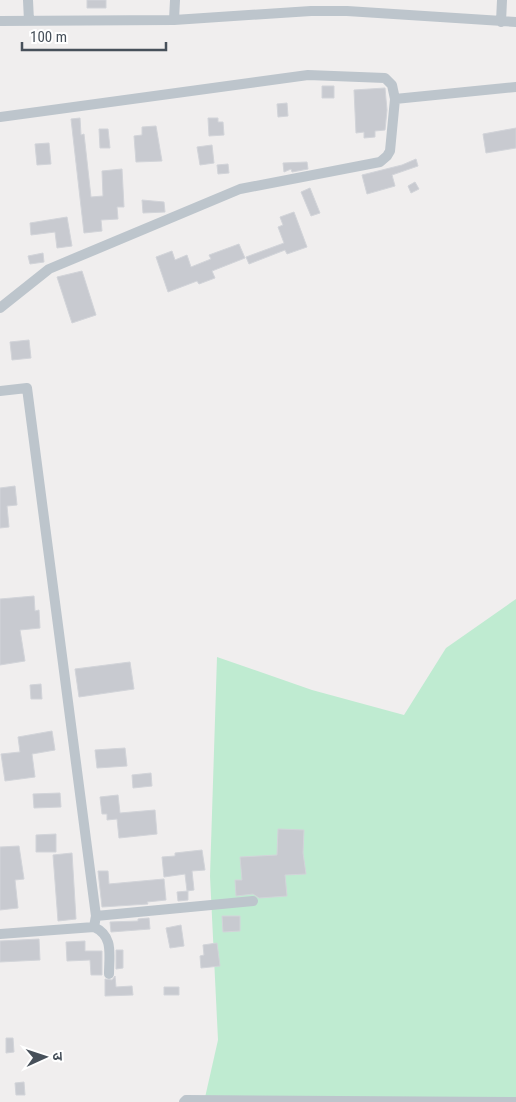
<svg xmlns="http://www.w3.org/2000/svg" width="516" height="1102" font-family="'Roboto Condensed','Noto Sans Devanagari',sans-serif">
<style>
.green{fill:#bfebd1}
.building{fill:#c8cad0;stroke:#d2d4d9}
.lines{fill:none;stroke-linecap:round;stroke-linejoin:round}
.minor{stroke:#bdc5cc;stroke-width:10}
</style>
<rect width="100%" height="100%" fill="#f0eeee"/>
<!-- green -->
<path class="green" d="M516 599V1102H204L218 1040 210 876 217 657 312 690 404 715 446 648Z"/>
<!-- building -->
<path class="building" d="M87 0H106V8H87Z
M322 86H334V98H322Z
M385 88 387 110 385 130 375 131V137L364 138V132L356 133 354 90Z
M287 103 288 116 278 117 277 104Z
M80 118 81 135 84 134 91 197 103 196 102 171 122 169 124 207H117L118 219 101 220 102 231 84 233 71 119Z
M208 118H218V122H223L224 135 209 136Z
M156 126 162 161 136 162 134 136 142 135V127Z
M516 128V148L486 153 483 134Z
M99 129H108L110 148H100Z
M49 143 51 164 37 165 35 144Z
M212 145 214 163 200 165 197 147Z
M416 159 418 166 392 175 395 186 367 194 362 175 402 165Z
M307 162 308 169 292 172 291 169 284 172 283 163Z
M228 164 229 173 218 174 217 165Z
M415 182 419 189 411 193 408 186Z
M310 188 320 213 311 216 301 192Z
M142 200 164 202 165 212 143 213Z
M294 212 307 247 287 254 285 250 249 264 246 257 284 243 278 227 283 225 280 217Z
M67 217 72 246 57 248 55 232 31 235 30 223Z
M239 244 245 258 212 271 215 278 199 284 197 281 168 292 156 257 172 251 175 260 187 255 191 267 211 259 209 255Z
M43 253 44 262 30 264 28 256Z
M82 271 96 315 72 323 57 277Z
M29 340 31 358 12 360 10 342Z
M15 486 17 505 7 506 9 527 0 528V488Z
M34 596 35 611 39 610 40 628 20 630 25 661 0 665V599Z
M130 662 134 689 79 697 75 669Z
M41 684 42 699H31L30 685Z
M52 731 55 750 32 754 35 777 5 781 1 754 20 752 18 737Z
M125 748 127 766 97 768 95 750Z
M151 773 152 786 133 788 132 775Z
M60 793 61 807 34 808 33 794Z
M118 795 120 813 155 810 157 834 119 838 117 819 107 820V814H102L100 797Z
M278 829 304 830 303 853 306 874 285 875 287 896 259 898 253 894 236 896 235 880H242L240 857 277 855Z
M56 834V852H36V835Z
M19 846 24 879 15 880 18 908 0 910V847Z
M202 850 205 870 192 871 194 890 187 891 185 874 164 877 162 857 175 856V853Z
M72 853 76 919 58 921 53 855Z
M98 871H108L109 884 164 879 166 900 147 902 148 904 102 907Z
M188 891V900L178 901 177 892Z
M222 916H240V931L223 932Z
M149 918 150 929 111 932 110 922 138 921V919Z
M181 925 184 946 170 948 166 928Z
M39 939 40 960 0 962V941Z
M85 941V951H102V975H91L90 960 67 961 66 942Z
M217 943 220 966 201 968 200 956 204 955 203 945Z
M116 950H123V968L116 969Z
M115 976 116 987 132 986 133 995 105 996V979L112 980Z
M164 987H179V995H164Z
M6 1038H13L14 1052 6 1053Z
M24 1082 25 1095H16L15 1083Z"/>
<g class="lines">
<!-- minor -->
<path class="minor" d="M28 0 29 21
M174 20 175 0
M0 21 174 20 311 11H347L516 22
M501 22 502 0
M0 117 308 75 385 78 392 85 395 99
M0 308 49 269 240 189 380 162 387 156 390 151 395 99 516 87
M0 391 27 388 96 916 94 927 0 934
M96 916 253 901
M94 927C114 936 109 955 109 974
M184 1102 186 1100 516 1102"/>
</g>
<!-- north arrow -->
<g transform="translate(45 1057) rotate(87)" stroke="#ffffff" stroke-width="4" paint-order="stroke">
<path d="M0-4L9 19L0 12L-9 19Z" fill="#47505a"/>
<text y="-8" font-size="14" font-weight="bold" text-anchor="middle" fill="#47505a">उ</text>
</g>
<!-- scale -->
<path d="M22 42v8h144v-8" fill="none" stroke="#47505a" stroke-width="2.5"/>
<text x="30" y="42" font-size="15" fill="#47505a" stroke="#ffffff" stroke-width="4" paint-order="stroke">100 m</text>
</svg>
